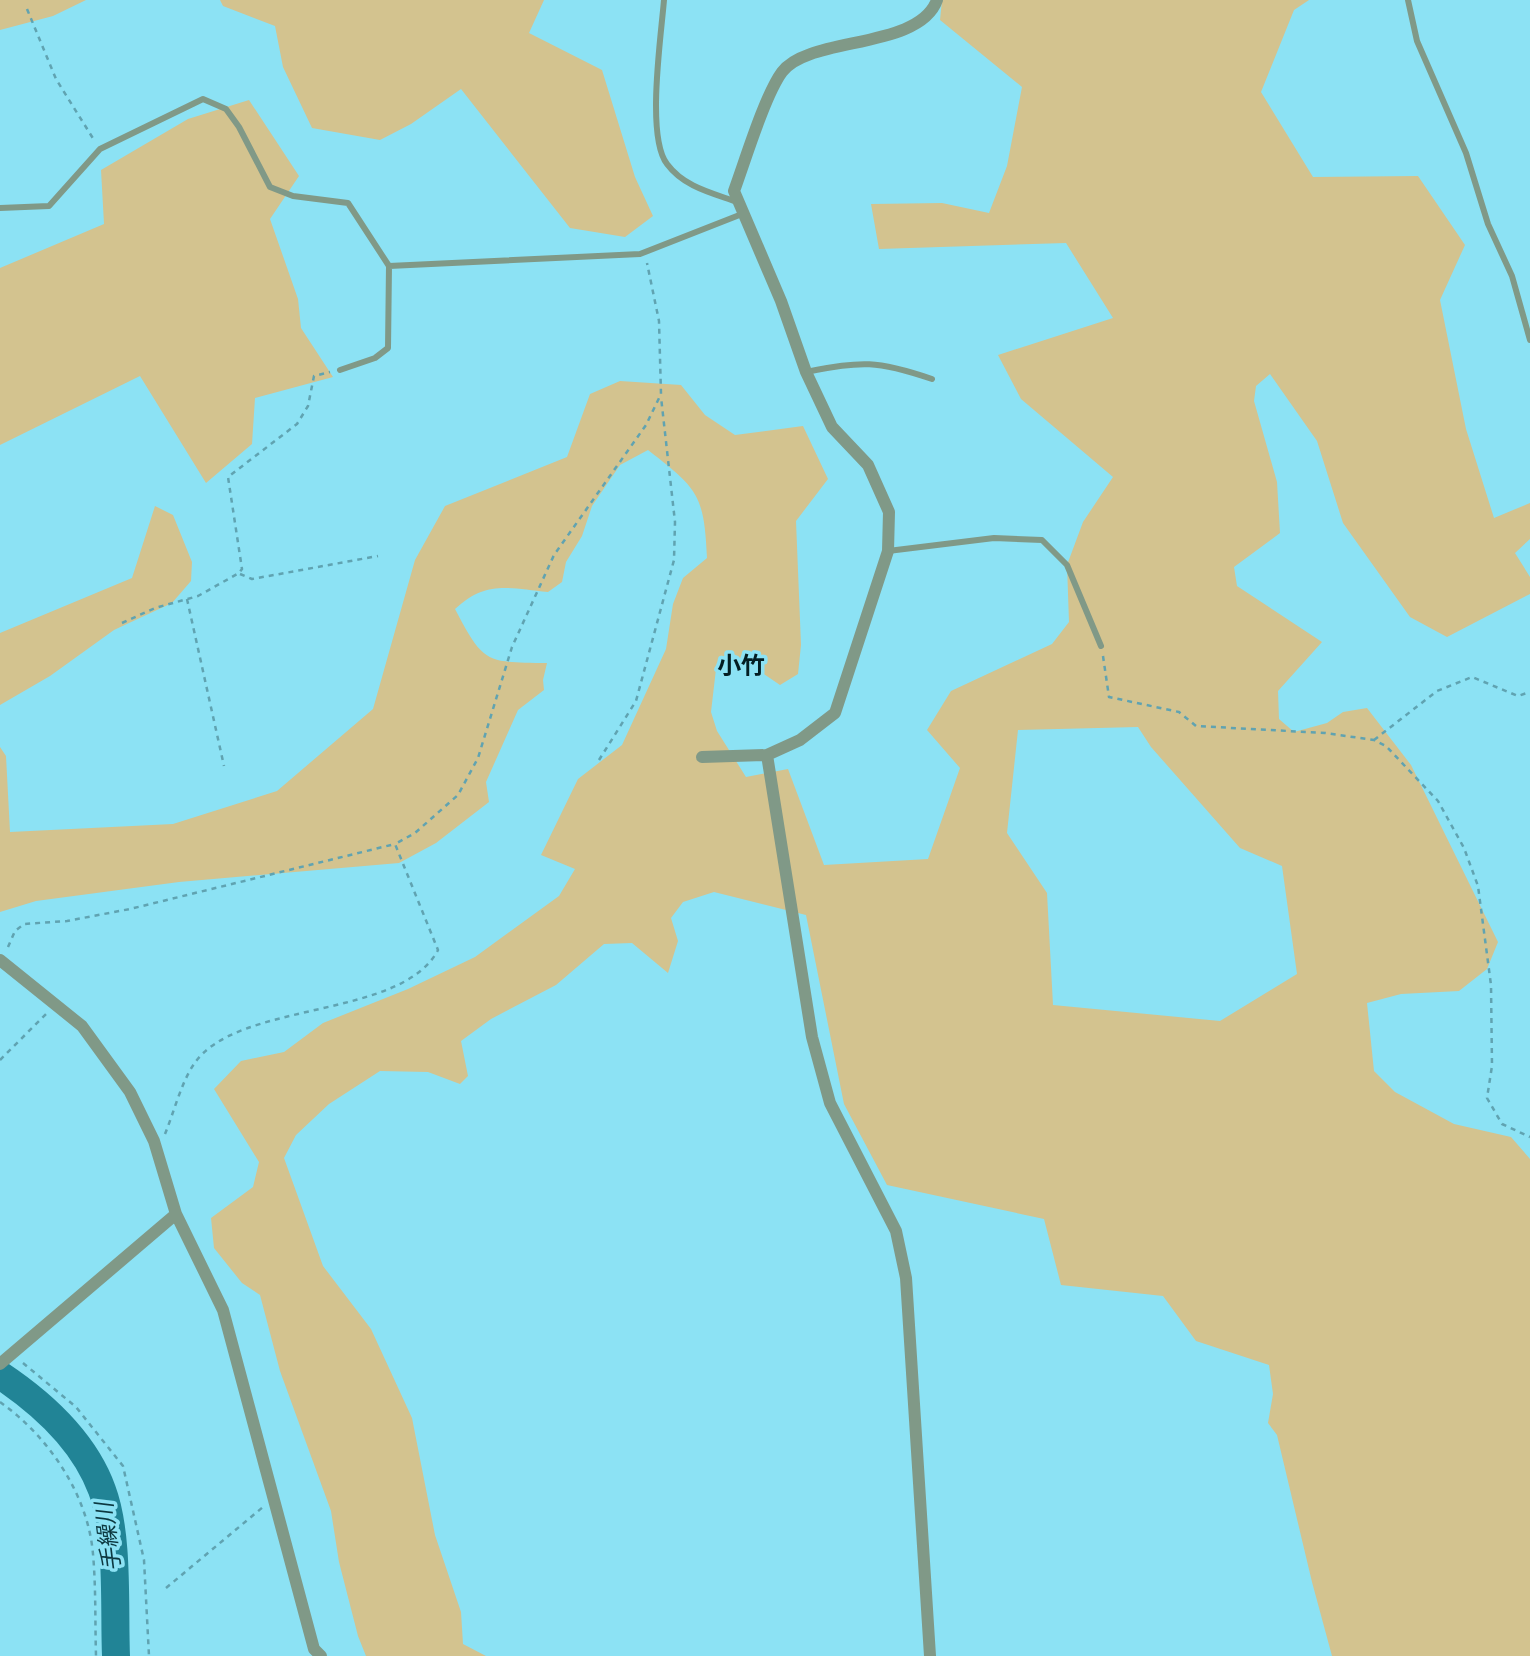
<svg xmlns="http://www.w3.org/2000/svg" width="1530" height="1656" font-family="'DejaVu Sans','Noto Sans JP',sans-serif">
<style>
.green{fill:#d3c38f;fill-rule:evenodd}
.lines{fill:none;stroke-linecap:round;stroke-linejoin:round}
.river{stroke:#218496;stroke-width:28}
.path{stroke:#60a3b1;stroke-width:2.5;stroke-dasharray:5 5;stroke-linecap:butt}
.service{stroke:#809987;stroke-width:6}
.minor{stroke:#809987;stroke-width:12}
.labels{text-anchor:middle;stroke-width:7;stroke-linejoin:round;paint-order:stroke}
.water-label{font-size:23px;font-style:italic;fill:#0c3840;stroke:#8ce2f4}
.quarter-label{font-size:24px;font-weight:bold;fill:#031e23;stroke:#8ce2f4}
</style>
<rect width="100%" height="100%" fill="#8ce2f4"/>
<!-- green -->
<path class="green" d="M0 0H86L53 16 0 30Z
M220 0H544L529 33 602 70 635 177 653 216 625 237 570 228 461 89 411 124 380 140 312 128 283 67 275 26 223 6Z
M942 0H1309L1294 10 1261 92 1313 177 1418 176 1465 245 1440 300 1466 429 1494 518 1530 503V539L1515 553 1530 577V594L1447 637 1410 617 1343 523 1317 441 1270 374 1256 386 1254 401 1277 482 1280 533 1234 567 1237 586 1322 642 1278 691 1279 719 1294 732 1327 723 1343 712 1367 708 1411 765 1498 942 1487 969 1459 991 1401 994 1367 1003 1374 1071 1395 1092 1454 1124 1511 1137 1530 1159V1656H1332L1312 1582 1277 1435 1268 1423 1273 1394 1269 1365 1196 1341 1163 1296 1061 1285 1044 1219 887 1185 844 1104 806 915 714 892 683 902 671 918 678 941 668 973 632 943 604 944 556 985 491 1019 461 1041 468 1076 460 1084 428 1072 380 1071 329 1104 296 1135 284 1158 323 1266 371 1329 412 1418 435 1535 461 1612 463 1644 486 1656H366L358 1636 339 1562 331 1511 280 1371 260 1295 242 1283 214 1248 211 1218 253 1187 259 1162 214 1089 241 1061 284 1052 323 1023 408 989 475 957 559 896 575 869 541 855 578 779 622 745 666 649 673 604 683 578 707 558C704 494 698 489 648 450L620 465 592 506 582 536 566 562 562 582 548 592C508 588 486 580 455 609 484 665 487 662 547 663L543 680 544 690 518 710 486 782 489 802 436 843 399 863 179 882 36 901 0 912V747L6 756 10 832 173 824 277 791 373 709 415 560 445 506 567 457 590 394 620 381 681 385 705 415 735 435 803 426 828 479 796 521 801 645 798 674 780 685 734 654 716 669 711 712 717 731 746 777 788 769 824 865 928 859 960 768 927 730 951 691 1052 644 1069 622 1067 565 1083 522 1113 477 1021 399 998 355 1113 318 1066 243 879 249 871 204 942 203 989 213 1007 166 1022 87 940 20ZM1138 727 1151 747 1240 848 1282 866 1297 974 1220 1021 1053 1005 1047 893 1007 833 1018 730Z
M249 100 299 176 270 219 298 299 301 328 333 377 255 398 252 444 206 483 140 376 0 445V268L104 224 101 170 188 119Z
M155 506 173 515 192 562 191 581 172 603 114 630 50 676 0 705V633L132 578Z"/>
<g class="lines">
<!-- river -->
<path class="river" d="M0 1375C42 1403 84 1441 102 1490 119 1535 114 1608 116 1656"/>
<!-- path -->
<path class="path" d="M27 9 56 79 94 140
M240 574 252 579 378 556
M187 599 224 766
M122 623 155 608 198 596 239 573 242 569 228 477 297 424 308 406 314 376 330 372
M1103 656 1109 697 1179 712 1196 726 1325 733 1374 740 1386 746 1438 801 1464 848 1478 886 1491 985 1492 1066 1487 1098 1502 1124 1530 1137
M1374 740 1437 691 1472 677 1518 696 1530 692
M599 760 636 701 674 560 675 522 661 397
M8 947 15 931 24 924 67 921 130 909 395 844
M0 1060 46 1014
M165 1134C174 1112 181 1083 194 1064 237 1000 401 1020 438 950L395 844 415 833 458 795 478 758 512 647 554 555 646 425 661 394 659 321 647 263
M23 1363 76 1407 123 1466 144 1560 149 1656
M0 1402C48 1436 88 1494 93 1554 96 1588 95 1622 96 1656
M166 1588 263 1507"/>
<!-- service -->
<path class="service" d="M664 0C661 37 646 137 667 164 684 187 712 193 737 202
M1408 0 1417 41 1466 153 1488 224 1512 276 1530 340
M0 208 49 206 100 149 203 99 226 109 239 127 270 187 293 196 348 203 389 266
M340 370 375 358 388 348 389 266 640 254 742 214
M806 372C863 361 876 360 932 379
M888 551 994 538 1042 540 1067 565 1101 646"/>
<!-- minor -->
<path class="minor" d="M767 755 812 1037 830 1103 896 1231 906 1278 930 1656
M702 757 767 755 800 740 835 713 888 551 889 512 868 465 832 427 806 372 781 301 734 191C745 161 765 95 782 72 808 36 919 50 937 0
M0 960 82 1026 130 1092 154 1141 176 1214 0 1364
M176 1214 223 1310 314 1649 321 1656"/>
</g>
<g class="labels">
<!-- water labels -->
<g class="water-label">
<text transform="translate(108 1537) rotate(-97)" y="8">手繰川</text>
</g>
<!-- quarter labels -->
<g class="quarter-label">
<text x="741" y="674">小竹</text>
</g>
</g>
</svg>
